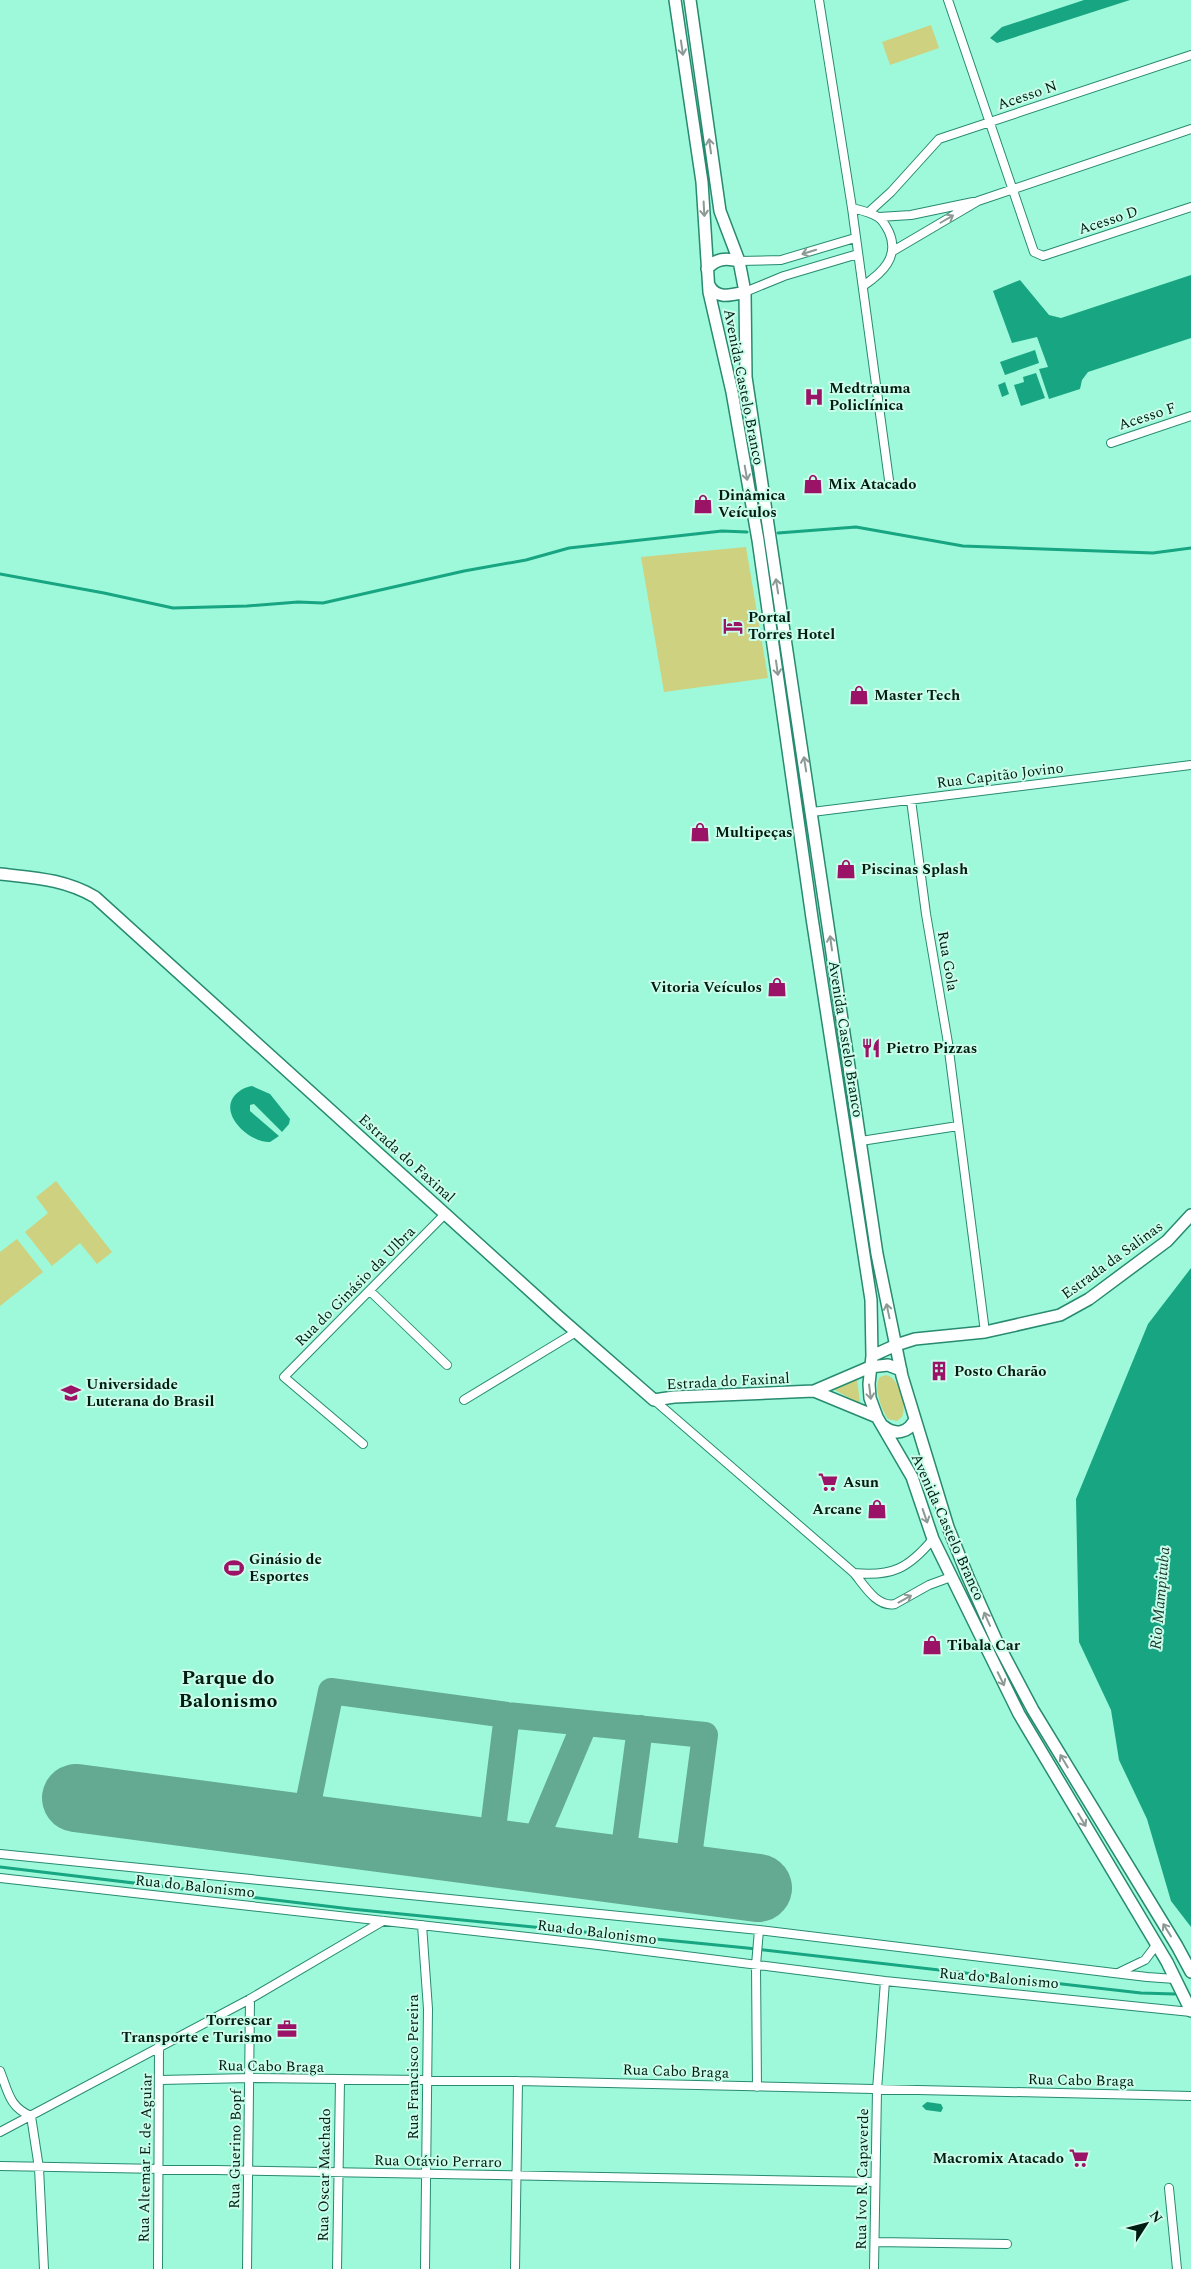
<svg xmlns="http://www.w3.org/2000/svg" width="1191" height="2269" font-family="Spectral,serif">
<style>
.green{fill:#ced17f}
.water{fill:#17a582}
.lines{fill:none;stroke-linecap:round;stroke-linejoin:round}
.stream{stroke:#17a582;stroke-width:3}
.taxiway{stroke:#64a992;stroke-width:26}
.runway{stroke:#64a992;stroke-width:68}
.street-casing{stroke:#288a6f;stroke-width:10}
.secondary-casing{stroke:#288a6f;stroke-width:14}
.street{stroke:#fff;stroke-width:8}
.secondary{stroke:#fff;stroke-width:11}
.oneway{stroke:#8c9995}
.labels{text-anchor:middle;stroke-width:4;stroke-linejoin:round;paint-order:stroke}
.street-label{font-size:15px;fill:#001c13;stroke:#cafeeb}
.poi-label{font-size:15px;font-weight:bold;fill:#001c13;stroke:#cafeeb;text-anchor:start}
.water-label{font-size:16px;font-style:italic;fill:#1c372e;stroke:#cafeeb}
.district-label{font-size:20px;font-weight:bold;fill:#001c13;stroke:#cafeeb}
</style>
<rect width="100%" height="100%" fill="#9df9da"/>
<!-- green -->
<path class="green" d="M931 25 939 48 890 65 882 42Z
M746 547 768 678 664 692 641 557Z
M56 1181 112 1252 97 1264 80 1243 52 1266 25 1232 48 1213 36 1197Z
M17 1239 43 1272 0 1306V1252Z
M886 1375C899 1377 907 1406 902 1417L897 1421 888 1419C881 1410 873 1386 880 1377Z
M857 1377 860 1404 833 1389Z"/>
<!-- water -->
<path class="water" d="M1084 0H1130L997 43 990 38 1002 27Z
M1191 275V338L1088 372 1082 380 1080 389 1049 399 1039 369 1048 367 1037 337 1012 343 993 291 1020 280 1049 315 1061 318Z
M1035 350 1039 363 1005 375 1000 362Z
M1036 373 1045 398 1021 406 1014 385 1024 382 1023 377Z
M1005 382 1009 394 1002 397 998 385Z
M252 1086 270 1094 290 1119 289 1124 282 1132 254 1104 250 1105V1111L279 1136 270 1142C250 1143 218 1114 235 1095 240 1090 245 1087 252 1086Z
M1191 1268V1927L1171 1901 1147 1819 1119 1760 1111 1710 1079 1642 1076 1499 1148 1324Z
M927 2102 941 2104 943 2108 941 2112 926 2110 922 2106Z"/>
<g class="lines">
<!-- stream -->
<path class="stream" d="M778 533 856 527 963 546 1153 553 1191 548
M0 574 104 593 173 608 247 606 298 602 323 603 464 571 526 560 569 548 722 531 747 532
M0 1867 351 1909 747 1948 1141 1993 1175 1994"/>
<!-- taxiway -->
<path class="taxiway" d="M303 1828 331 1691 507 1715 705 1735 686 1879
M490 1853 507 1715
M528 1858 585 1723
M621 1870 640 1728"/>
<!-- runway -->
<path class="runway" d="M76 1798 758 1888"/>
<defs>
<path id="street" d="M819 0 852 208 889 480
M948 0 1034 252 1043 256 1191 207
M852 208C860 210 870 212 878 217 883 220 886 226 889 232 900 257 882 273 863 286
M869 212 891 192 939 139 1191 55
M879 217 911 215 973 202
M893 251 978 201 1191 129
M739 261 781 260 855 238
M745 292 784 276 858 254
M1111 443 1191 416
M911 800 926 914 948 1043 985 1332
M812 812 1191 765
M861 1141 958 1126
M370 1291 447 1365
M464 1400 576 1332
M654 1400 854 1573C864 1585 877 1608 895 1604L929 1585 951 1577
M363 1444 284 1377 446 1213
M854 1573C892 1577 909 1568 933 1539
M0 1854 759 1930 1147 1977 1175 1979
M0 1878 590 1944 885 1981 1191 2012
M422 1925 428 2009 425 2269
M1120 1972 1145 1960 1157 1944
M0 2071C8 2091 9 2107 31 2116
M160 2080 250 2078 518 2081 1191 2096
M757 2087 756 1965 759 1930
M31 2116 39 2168 44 2269
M0 2132 250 1999 383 1921
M0 2166 875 2182
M1169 2188 1177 2269
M875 2242 1007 2244
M158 2269 159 2046
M247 2269 250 1999
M337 2269 340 2081
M515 2269 518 2081
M874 2269 877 2090 885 1981"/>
<path id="secondary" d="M675 0 702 182 709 292 732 392 758 540 812 918 871 1300 872 1356 869 1384 870 1398 877 1417 912 1477 933 1539 1019 1714 1167 1962 1191 2011
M690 0 720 211 739 261 745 292 746 377 877 1254 902 1376 948 1527 968 1577 997 1642 1033 1710 1177 1946 1191 1972
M707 269C716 258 726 258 739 261
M709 285C716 300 732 295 745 292
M0 874C35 878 64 879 95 897L559 1317 654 1400 674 1397 814 1391 870 1367 888 1365 901 1370
M872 1356 896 1345 915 1339 985 1332 1060 1315 1089 1299 1167 1241 1191 1215
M814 1391 877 1417
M883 1426C895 1436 909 1433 915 1419"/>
</defs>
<!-- street casing -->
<use href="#street" class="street-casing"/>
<!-- secondary casing -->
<use href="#secondary" class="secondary-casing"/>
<!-- street -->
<use href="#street" class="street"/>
<!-- secondary -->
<use href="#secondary" class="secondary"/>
</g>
<!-- one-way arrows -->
<defs><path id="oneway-shaft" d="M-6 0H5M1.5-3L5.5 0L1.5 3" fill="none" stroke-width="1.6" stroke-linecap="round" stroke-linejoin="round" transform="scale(1.25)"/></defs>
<g class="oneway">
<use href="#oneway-shaft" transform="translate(682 48) rotate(82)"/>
<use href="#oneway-shaft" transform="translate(710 146) rotate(-98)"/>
<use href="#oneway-shaft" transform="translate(704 209) rotate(87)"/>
<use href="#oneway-shaft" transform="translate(947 219) rotate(-30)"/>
<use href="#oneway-shaft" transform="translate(809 252) rotate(163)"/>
<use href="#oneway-shaft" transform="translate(746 473) rotate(80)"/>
<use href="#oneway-shaft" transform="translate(777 586) rotate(-99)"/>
<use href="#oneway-shaft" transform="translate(777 668) rotate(82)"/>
<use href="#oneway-shaft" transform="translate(805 764) rotate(-99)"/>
<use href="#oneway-shaft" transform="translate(831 943) rotate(-98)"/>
<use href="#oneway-shaft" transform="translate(888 1311) rotate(-102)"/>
<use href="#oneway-shaft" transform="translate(870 1392) rotate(83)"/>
<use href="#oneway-shaft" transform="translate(925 1516) rotate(71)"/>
<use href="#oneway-shaft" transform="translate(905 1599) rotate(-29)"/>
<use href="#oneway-shaft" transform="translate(987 1619) rotate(-114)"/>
<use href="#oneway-shaft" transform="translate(1001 1679) rotate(64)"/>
<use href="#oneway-shaft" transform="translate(1064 1761) rotate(-121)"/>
<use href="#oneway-shaft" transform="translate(1082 1820) rotate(59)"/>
<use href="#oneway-shaft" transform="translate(1167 1930) rotate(-122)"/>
</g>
<!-- icons -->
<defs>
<symbol id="hospital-bare" viewBox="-9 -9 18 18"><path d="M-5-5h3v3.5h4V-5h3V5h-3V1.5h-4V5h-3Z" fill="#9a1366" stroke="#cafeeb" stroke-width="2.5" paint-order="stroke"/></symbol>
<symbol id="shop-bare" viewBox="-9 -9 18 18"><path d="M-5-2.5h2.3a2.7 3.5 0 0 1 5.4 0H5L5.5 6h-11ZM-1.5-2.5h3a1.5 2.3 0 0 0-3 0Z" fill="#9a1366" stroke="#cafeeb" stroke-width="2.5" paint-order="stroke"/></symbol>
<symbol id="hotel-bare" viewBox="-9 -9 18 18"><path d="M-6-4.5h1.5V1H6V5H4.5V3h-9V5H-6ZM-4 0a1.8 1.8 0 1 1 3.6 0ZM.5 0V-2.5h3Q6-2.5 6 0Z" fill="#9a1366" stroke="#cafeeb" stroke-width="2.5" paint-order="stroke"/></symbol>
<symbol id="restaurant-bare" viewBox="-9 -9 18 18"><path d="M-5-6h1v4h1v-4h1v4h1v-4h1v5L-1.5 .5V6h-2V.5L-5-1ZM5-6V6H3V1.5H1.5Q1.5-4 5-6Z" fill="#9a1366" stroke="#cafeeb" stroke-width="2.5" paint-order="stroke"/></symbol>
<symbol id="building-bare" viewBox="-9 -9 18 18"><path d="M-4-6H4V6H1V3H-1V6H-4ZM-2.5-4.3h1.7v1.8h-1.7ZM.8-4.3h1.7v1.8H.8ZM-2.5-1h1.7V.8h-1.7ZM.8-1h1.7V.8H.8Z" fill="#9a1366" stroke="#cafeeb" stroke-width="2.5" paint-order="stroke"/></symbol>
<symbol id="university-bare" viewBox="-9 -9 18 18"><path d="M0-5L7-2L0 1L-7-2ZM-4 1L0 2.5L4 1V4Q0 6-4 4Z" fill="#9a1366" stroke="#cafeeb" stroke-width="2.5" paint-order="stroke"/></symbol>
<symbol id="supermarket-bare" viewBox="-9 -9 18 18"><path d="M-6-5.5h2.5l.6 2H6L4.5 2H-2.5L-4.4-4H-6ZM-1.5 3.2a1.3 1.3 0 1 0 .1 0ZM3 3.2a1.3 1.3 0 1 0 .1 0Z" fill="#9a1366" stroke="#cafeeb" stroke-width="2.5" paint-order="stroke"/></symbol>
<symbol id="stadium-bare" viewBox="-9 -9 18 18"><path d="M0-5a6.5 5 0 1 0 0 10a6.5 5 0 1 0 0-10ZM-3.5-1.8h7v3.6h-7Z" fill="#9a1366" stroke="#cafeeb" stroke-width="2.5" paint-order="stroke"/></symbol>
<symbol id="office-bare" viewBox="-9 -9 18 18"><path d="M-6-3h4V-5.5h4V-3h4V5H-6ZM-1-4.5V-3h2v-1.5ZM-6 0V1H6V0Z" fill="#9a1366" stroke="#cafeeb" stroke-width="2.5" paint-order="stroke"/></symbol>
</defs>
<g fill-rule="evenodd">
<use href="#hospital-bare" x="800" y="383" width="28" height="28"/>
<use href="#shop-bare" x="799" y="470" width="28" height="28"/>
<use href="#shop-bare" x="689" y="490" width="28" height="28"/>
<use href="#hotel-bare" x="719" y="612" width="28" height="28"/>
<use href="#shop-bare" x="845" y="681" width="28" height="28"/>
<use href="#shop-bare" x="686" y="818" width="28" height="28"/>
<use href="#shop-bare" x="832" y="855" width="28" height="28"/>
<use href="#shop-bare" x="763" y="973" width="28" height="28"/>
<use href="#restaurant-bare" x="857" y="1034" width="28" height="28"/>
<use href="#building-bare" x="925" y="1357" width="28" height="28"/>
<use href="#university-bare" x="57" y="1379" width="28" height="28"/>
<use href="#supermarket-bare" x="814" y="1468" width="28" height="28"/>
<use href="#shop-bare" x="863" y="1495" width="28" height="28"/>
<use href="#stadium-bare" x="220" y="1554" width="28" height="28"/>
<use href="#shop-bare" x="918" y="1631" width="28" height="28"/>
<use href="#office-bare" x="273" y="2015" width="28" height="28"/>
<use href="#supermarket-bare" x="1065" y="2144" width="28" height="28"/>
</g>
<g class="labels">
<!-- street labels -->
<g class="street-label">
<text transform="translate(1027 95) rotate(-19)" y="5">Acesso N</text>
<text transform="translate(1108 220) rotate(-18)" y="5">Acesso D</text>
<text transform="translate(744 387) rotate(79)" y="5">Avenida Castelo Branco</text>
<text transform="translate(1147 416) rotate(-18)" y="5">Acesso F</text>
<text transform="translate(1000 775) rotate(-7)" y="5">Rua Capitão Jovino</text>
<text transform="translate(948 961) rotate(80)" y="5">Rua Gola</text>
<text transform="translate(846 1039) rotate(81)" y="5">Avenida Castelo Branco</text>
<text transform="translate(407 1158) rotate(42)" y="5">Estrada do Faxinal</text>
<text transform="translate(1112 1260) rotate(-36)" y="5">Estrada da Salinas</text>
<text transform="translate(355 1286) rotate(-45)" y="5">Rua do Ginásio da Ulbra</text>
<text transform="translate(728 1381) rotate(-3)" y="5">Estrada do Faxinal</text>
<text transform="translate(948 1527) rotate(66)" y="5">Avenida Castelo Branco</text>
<text transform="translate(195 1886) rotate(6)" y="5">Rua do Balonismo</text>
<text transform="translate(597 1932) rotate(7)" y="5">Rua do Balonismo</text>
<text transform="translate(999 1978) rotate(5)" y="5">Rua do Balonismo</text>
<text transform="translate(271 2066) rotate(1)" y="5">Rua Cabo Braga</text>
<text transform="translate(413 2067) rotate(-90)" y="5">Rua Francisco Pereira</text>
<text transform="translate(676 2071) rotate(2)" y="5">Rua Cabo Braga</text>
<text transform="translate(1081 2080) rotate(1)" y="5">Rua Cabo Braga</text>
<text transform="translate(235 2149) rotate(-89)" y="5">Rua Guerino Bopf</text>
<text transform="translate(145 2158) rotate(-89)" y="5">Rua Altemar E. de Aguiar</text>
<text transform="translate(438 2161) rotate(1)" y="5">Rua Otávio Perraro</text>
<text transform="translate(324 2175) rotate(-89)" y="5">Rua Oscar Machado</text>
<text transform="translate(862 2179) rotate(-89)" y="5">Rua Ivo R. Capaverde</text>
</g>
<!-- poi labels -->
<g class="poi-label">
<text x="829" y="393">Medtrauma<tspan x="829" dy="17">Policlínica</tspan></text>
<text x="828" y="489">Mix Atacado</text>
<text x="718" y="500">Dinâmica<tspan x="718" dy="17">Veículos</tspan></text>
<text x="748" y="622">Portal<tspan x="748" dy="17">Torres Hotel</tspan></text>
<text x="874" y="700">Master Tech</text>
<text x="715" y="837">Multipeças</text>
<text x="861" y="874">Piscinas Splash</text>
<text x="762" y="992" text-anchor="end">Vitoria Veículos</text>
<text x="886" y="1053">Pietro Pizzas</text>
<text x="954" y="1376">Posto Charão</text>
<text x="86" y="1389">Universidade<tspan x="86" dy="17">Luterana do Brasil</tspan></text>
<text x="843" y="1487">Asun</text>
<text x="862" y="1514" text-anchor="end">Arcane</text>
<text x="249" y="1564">Ginásio de<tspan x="249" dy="17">Esportes</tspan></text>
<text x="947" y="1650">Tibala Car</text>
<text x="272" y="2025" text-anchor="end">Torrescar<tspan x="272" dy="17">Transporte e Turismo</tspan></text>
<text x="1064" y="2163" text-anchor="end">Macromix Atacado</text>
</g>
<!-- water labels -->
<g class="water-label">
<text transform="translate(1159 1598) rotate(-85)" y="6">Rio Mampituba</text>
</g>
<!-- district labels -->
<g class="district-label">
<text x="228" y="1684">Parque do<tspan x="228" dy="23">Balonismo</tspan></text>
</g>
</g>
<!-- north arrow -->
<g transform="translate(1146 2224) rotate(54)" stroke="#cafeeb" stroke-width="4" paint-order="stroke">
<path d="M0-4L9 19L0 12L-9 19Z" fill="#001c13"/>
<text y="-8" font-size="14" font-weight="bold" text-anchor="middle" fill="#001c13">N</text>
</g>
</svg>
